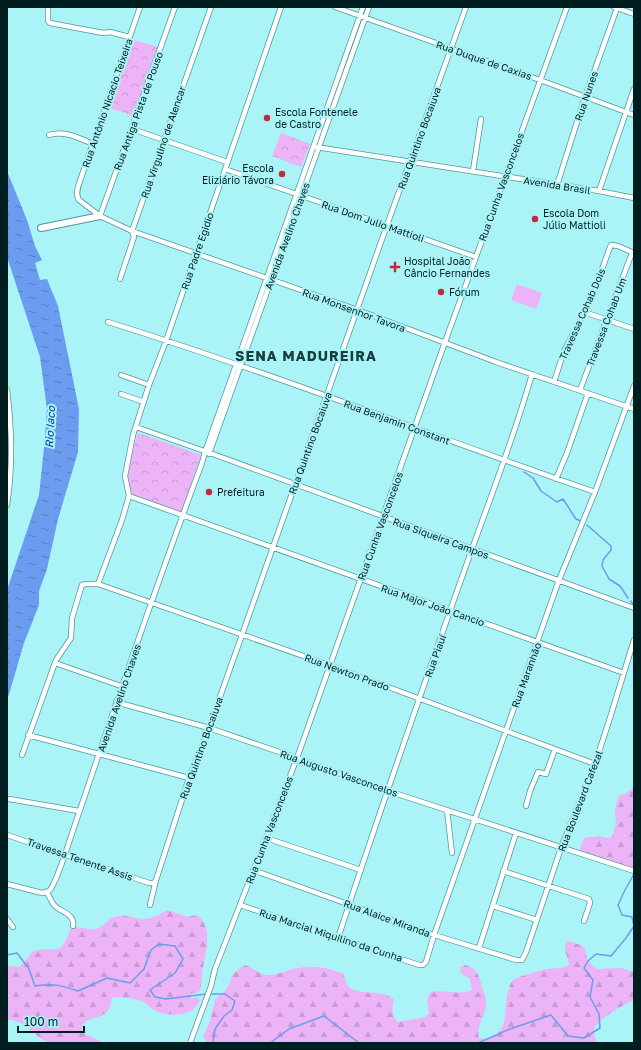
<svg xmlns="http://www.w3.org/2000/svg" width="641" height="1050" font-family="'Golos Text',sans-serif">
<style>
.forest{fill:url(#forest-firs)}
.park{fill:url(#park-crowns)}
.pitch{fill:#ecb4f7}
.water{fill:url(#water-ripples)}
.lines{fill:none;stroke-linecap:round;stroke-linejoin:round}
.stream{stroke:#6b9cf0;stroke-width:1.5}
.street-casing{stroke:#4e979b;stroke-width:6}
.secondary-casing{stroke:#4e979b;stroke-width:8}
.street{stroke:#fff;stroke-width:4.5}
.secondary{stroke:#fff;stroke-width:6}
.poi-dot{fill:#bd2c3b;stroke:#aaf4f8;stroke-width:1.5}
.labels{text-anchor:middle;stroke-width:4;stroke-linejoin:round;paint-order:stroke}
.street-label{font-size:10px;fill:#001e20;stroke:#aaf4f8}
.poi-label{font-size:10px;fill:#001e20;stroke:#aaf4f8;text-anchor:start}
.water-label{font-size:11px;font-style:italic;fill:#003998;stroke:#aaf4f8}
.district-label{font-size:14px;font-weight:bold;letter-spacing:1px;fill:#163d3f;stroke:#aaf4f8}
</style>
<defs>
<pattern id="forest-firs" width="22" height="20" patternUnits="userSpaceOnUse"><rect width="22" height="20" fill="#ecb4f7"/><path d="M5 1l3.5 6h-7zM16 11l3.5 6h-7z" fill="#c99ad3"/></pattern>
<pattern id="park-crowns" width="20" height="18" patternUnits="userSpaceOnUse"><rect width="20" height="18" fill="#ecb4f7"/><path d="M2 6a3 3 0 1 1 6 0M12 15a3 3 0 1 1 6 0" fill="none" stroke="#c99ad3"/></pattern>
<pattern id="water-ripples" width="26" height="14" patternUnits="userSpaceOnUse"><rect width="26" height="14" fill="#6b9cf0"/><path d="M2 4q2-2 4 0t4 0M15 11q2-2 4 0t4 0" fill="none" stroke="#567fc2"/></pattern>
</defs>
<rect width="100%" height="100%" fill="#aaf4f8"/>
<!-- forest -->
<path class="forest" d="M634 787V869L579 851 584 838 599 836 606 838 612 837 616 823 615 812 617 801 619 796 625 794Z
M168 910 187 917 197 915C216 929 203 958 202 976 201 983 202 986 199 992L190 994 191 999 196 997 200 1000C194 1018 168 1017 154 1010 149 1007 146 1003 141 1001 132 998 122 997 113 997 110 1002 111 1008 107 1012 99 1020 81 1016 82 1032 88 1037 98 1038 102 1043H52C35 1040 24 1018 7 1020V966L20 967 32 952 41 949H57L62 947 72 927C80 926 88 931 96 929 106 926 109 916 120 916 127 915 134 918 141 919 151 920 159 914 168 910Z
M567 941 581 945 585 948 587 958 593 966 597 969 622 968 634 972V1000C625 1004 595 1020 594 1030 594 1034 596 1039 596 1043H207L203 1036 210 1021 215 1000 227 989 233 974 244 965C253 967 258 974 267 975 279 976 287 969 298 968 314 965 329 968 344 974 345 977 345 981 347 984 353 998 384 987 394 1000 392 1009 391 1015 398 1022L425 1017 429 1013C428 1004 425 999 431 992 445 989 459 996 472 990L470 979 461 973 460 967 465 965C478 969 478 974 482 986 483 992 487 997 486 1004 486 1016 475 1025 479 1038L488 1039C512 1030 502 1007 509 988 510 985 511 982 513 980 517 977 543 969 549 969 556 968 564 969 569 964 568 955 562 950 567 941Z"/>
<!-- park -->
<path class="park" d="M134 40 158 47 134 116 109 108Z
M281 133 310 144 301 167 272 156Z
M138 433 201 455 181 513 129 494 126 478 129 463Z"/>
<!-- pitch -->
<path class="pitch" d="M517 284 542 293 536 309 511 300Z
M179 483 186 486 182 499 174 497Z"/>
<!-- water -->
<path class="water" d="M7 171 27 220 35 246 42 260 35 263 40 280 47 279 58 306 79 409 78 452 58 519 47 569 39 591V605L24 643 7 701V590L39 495 44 448 47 409 40 357 7 257Z"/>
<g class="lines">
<!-- stream -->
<path class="stream" d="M524 472 533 478 541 491 557 502 563 499 576 519 581 521
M587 525 611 546V550L603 560 602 566 609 579 620 586 628 598
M631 601 634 606
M7 955 17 953 29 969 35 986C54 983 60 985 78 991L107 978 130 983 144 969 151 950 159 944 175 946 183 959 175 973 150 990 155 997 166 999 206 994
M210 994H225L235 1001 232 1010 224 1016 215 1029 213 1042 214 1043
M270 1043 289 1029 324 1016 359 1043
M478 1043 510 1029 551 1015 568 1036 584 1038 600 1028 599 1014 590 997 593 980 584 968 588 961 596 954 611 956 626 938 634 926 632 917 622 915 618 905 625 890 634 874"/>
<defs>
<path id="street" d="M48 7V21L50 23 103 33 110 32 129 37
M140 7 82 175C80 182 74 193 79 200L100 216 132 231 358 310 496 362 634 409
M335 7 540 80 634 115
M614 7 634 14
M132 129 227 162
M49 135C64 130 79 138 93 144
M316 147 599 191 634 198
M225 169 476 257
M473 171 481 119
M557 185 585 97 617 8
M599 191 634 89
M100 216 175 7
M120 279 134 237 132 231 211 7
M584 312 634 329
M108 322C272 373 432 436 595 492
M121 375 149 385
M554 382 564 351 591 300 610 247 611 245 618 246 634 253
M7 390C12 429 13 466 7 505
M580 390 632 253
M121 394 144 402
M136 427 210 453 634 608
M209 454 369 7
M556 479 567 453 588 393
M129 496 624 673
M98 584 122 520 129 496 125 476 133 435 149 385 166 341 281 7
M55 663 121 686
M116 702 209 728 297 758 388 791 634 871
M28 735 189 778
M22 755 56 660 71 638 72 618 81 588 82 585 86 584H98L329 665 595 764
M9 799 79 811
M526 806 530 791 538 772 546 774 555 749
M447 810 452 853
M7 835 149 883H154L156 880 189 778 209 728 387 225 466 7
M266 838 361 870
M253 870 434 935 516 960H522L526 952 561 848 595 764 609 721 634 640
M503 871 589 899 590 903 584 921
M7 884 42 893C45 892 48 892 50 890 53 886 55 880 57 876 66 854 72 832 80 810 119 694 159 578 202 463L205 452 363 7
M46 892C51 897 51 903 55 906 61 912 75 914 73 926
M150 905 156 880
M240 905 419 965H423L426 962 434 935 559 580 595 492 634 386
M493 906 537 920
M7 919 13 927
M338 938C381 808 426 678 472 549 493 491 515 434 532 374
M479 948 516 833
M190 1043 211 986 215 969 297 758 445 342 567 7"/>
<path id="secondary" d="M41 228 100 216"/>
</defs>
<!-- street casing -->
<use href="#street" class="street-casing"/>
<!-- secondary casing -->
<use href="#secondary" class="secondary-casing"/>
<!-- street -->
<use href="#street" class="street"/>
<!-- secondary -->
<use href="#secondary" class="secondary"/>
</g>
<!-- markers -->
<g class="poi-dot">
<circle cx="267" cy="118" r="4"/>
<circle cx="282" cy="174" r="4"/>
<circle cx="535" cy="219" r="4"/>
<path d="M393 261h4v4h4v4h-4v4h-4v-4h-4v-4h4z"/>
<circle cx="441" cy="292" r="4"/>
<circle cx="209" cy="492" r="4"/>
</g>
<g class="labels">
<!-- street labels -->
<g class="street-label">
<text transform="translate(484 60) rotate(19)" y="4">Rua Duque de Caxias</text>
<text transform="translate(586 96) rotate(-71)" y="4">Rua Nunes</text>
<text transform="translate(107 103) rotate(-71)" y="4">Rua Antônio Nicacio Teixeira</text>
<text transform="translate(138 111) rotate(-70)" y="4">Rua Antiga Pista de Pouso</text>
<text transform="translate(419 138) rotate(-70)" y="4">Rua Quintino Bocaiuva</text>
<text transform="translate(163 142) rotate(-71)" y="4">Rua Virgulino de Alencar</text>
<text transform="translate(557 185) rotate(9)" y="4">Avenida Brasil</text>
<text transform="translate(501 187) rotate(-70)" y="4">Rua Cunha Vasconcelos</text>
<text transform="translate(373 221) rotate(19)" y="4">Rua Dom Julio Mattioli</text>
<text transform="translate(287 236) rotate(-70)" y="4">Avenida Avelino Chaves</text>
<text transform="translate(197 251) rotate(-71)" y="4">Rua Padre Egidio</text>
<text transform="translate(354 310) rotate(20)" y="4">Rua Monsenhor Tavora</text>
<text transform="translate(582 314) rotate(-66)" y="4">Travessa Cohab Dois</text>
<text transform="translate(606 322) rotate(-69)" y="4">Travessa Cohab Um</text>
<text transform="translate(397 422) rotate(20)" y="4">Rua Benjamin Constant</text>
<text transform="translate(310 443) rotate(-70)" y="4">Rua Quintino Bocaiuva</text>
<text transform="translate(380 526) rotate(-70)" y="4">Rua Cunha Vasconcelos</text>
<text transform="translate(441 538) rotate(20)" y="4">Rua Siqueira Campos</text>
<text transform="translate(433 605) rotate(19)" y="4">Rua Major João Cancio</text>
<text transform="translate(435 656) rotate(-70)" y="4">Rua Piauí</text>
<text transform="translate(347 672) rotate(20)" y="4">Rua Newton Prado</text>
<text transform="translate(526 675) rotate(-70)" y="4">Rua Maranhão</text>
<text transform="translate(119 698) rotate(-71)" y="4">Avenida Avelino Chaves</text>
<text transform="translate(201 748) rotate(-70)" y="4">Rua Quintino Bocaiuva</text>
<text transform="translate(339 773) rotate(19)" y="4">Rua Augusto Vasconcelos</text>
<text transform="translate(580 801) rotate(-69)" y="4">Rua Boulevard Cafezal</text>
<text transform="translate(269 830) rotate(-69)" y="4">Rua Cunha Vasconcelos</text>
<text transform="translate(80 859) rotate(19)" y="4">Travessa Tenente Assis</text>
<text transform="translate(387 918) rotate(20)" y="4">Rua Alaice Miranda</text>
<text transform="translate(331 935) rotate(18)" y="4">Rua Marcial Miquilino da Cunha</text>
</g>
<!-- poi labels -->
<g class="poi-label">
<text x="275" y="116">Escola Fontenele<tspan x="275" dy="12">de Castro</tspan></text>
<text x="274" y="172" text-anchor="end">Escola<tspan x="274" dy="12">Eliziário Távora</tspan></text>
<text x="543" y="217">Escola Dom<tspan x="543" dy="12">Júlio Mattioli</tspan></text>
<text x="404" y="265">Hospital João<tspan x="404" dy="12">Câncio Fernandes</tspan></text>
<text x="449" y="296">Fórum</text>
<text x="217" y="496">Prefeitura</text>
</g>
<!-- water labels -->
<g class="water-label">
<text transform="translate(50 427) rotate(-87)" y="4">Rio Iaco</text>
</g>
<!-- district labels -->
<g class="district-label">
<text x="306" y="361">SENA MADUREIRA</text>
</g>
</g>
<!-- border -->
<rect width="641" height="1050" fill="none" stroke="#001e20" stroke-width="16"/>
<!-- scale -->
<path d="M18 1026v6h66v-6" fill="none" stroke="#001e20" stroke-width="2"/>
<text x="24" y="1026" font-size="12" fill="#001e20" stroke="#aaf4f8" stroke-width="3" paint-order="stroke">100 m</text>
</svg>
